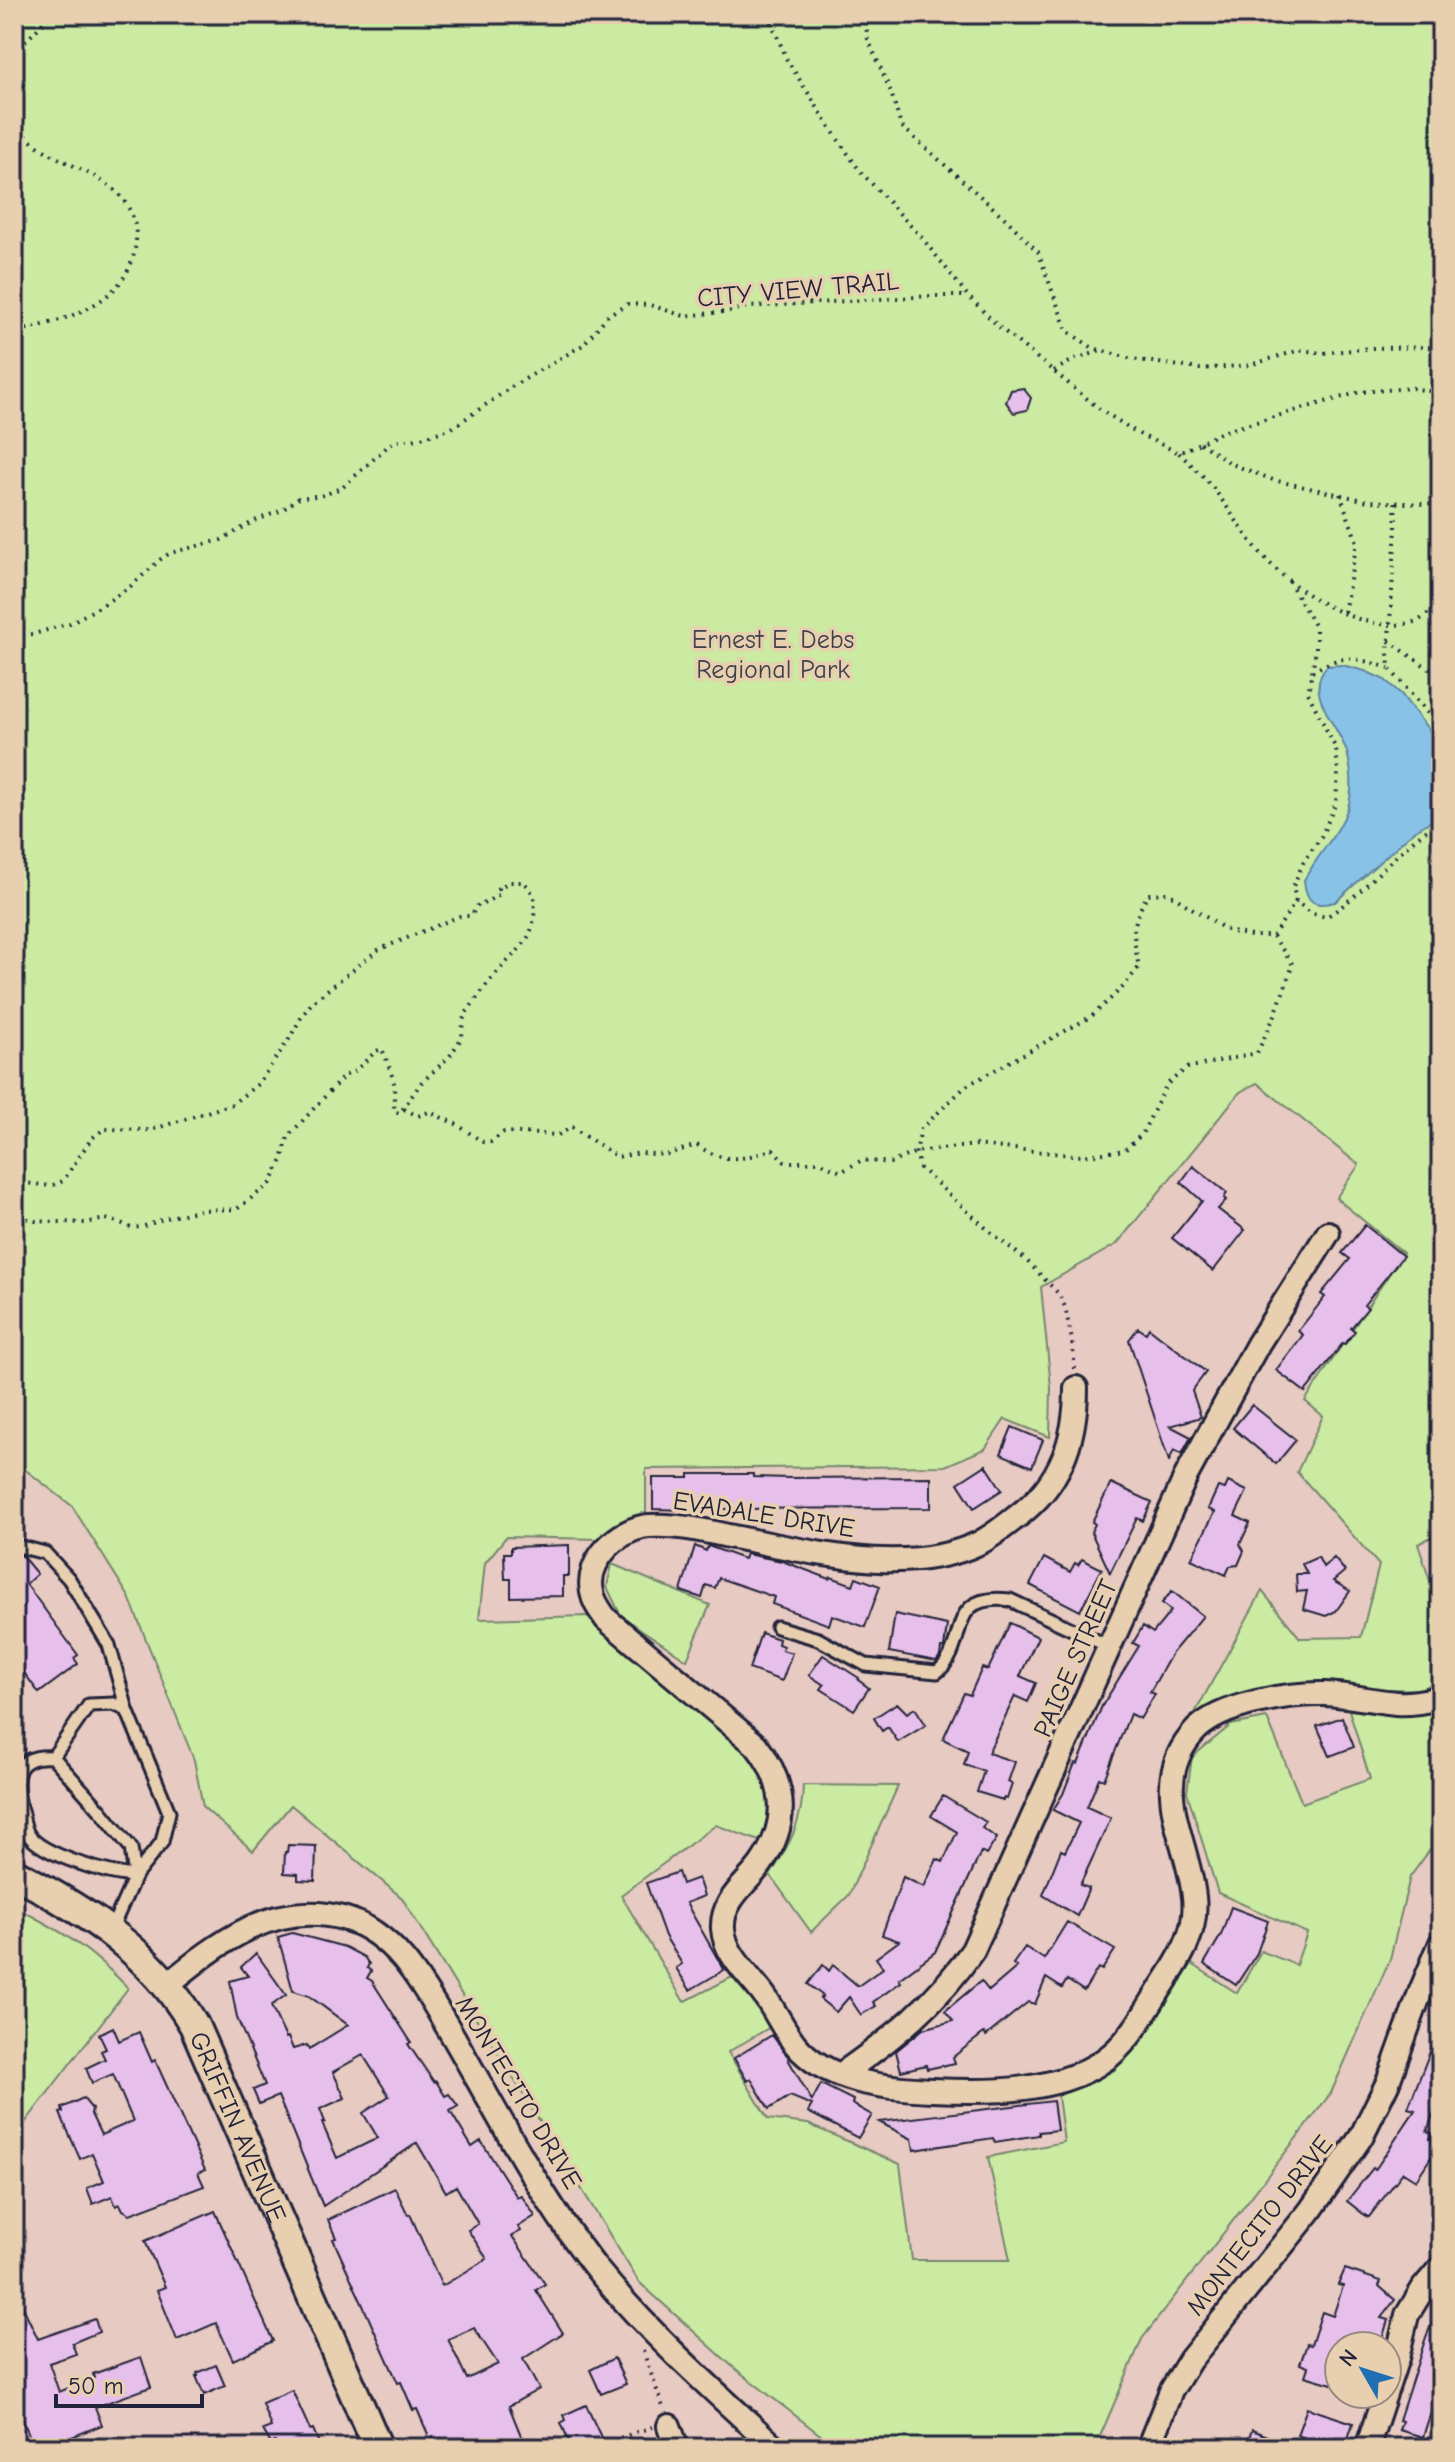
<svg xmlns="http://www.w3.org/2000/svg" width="1455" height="2462" font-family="'Comic Neue',sans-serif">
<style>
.green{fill:#cbeaa2;stroke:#76866e;stroke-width:2}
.water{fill:#88c3e7;stroke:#5f83a2;stroke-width:2}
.building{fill:#e6c0ea;stroke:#22223b;stroke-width:2;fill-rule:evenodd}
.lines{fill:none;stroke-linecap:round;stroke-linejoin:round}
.service-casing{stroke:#22223b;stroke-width:17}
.minor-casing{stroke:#22223b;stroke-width:28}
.tertiary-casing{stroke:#22223b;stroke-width:34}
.path{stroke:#22223b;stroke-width:4;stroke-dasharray:2 6;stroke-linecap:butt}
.service{stroke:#e7cfaf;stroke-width:11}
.minor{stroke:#e7cfaf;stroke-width:22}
.tertiary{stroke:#e7cfaf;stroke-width:28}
.labels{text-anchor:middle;stroke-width:7;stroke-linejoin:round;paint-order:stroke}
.street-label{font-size:26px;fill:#22223b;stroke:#e7cfaf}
.park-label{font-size:26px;fill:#3b404a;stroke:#e7cfaf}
</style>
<rect width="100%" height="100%" fill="#e7cac1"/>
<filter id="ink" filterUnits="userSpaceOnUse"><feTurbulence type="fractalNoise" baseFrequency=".0125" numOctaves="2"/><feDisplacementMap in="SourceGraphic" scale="16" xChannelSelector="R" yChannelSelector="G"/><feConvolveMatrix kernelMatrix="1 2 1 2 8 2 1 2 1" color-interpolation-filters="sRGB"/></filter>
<g filter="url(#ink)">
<!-- green -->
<path class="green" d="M14 14H1441V1532L1418 1544 1441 1615V1680L1418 1690 1298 1686 1191 1720 1262 1591 1300 1638 1361 1637 1379 1565 1297 1472 1323 1416 1305 1401 1403 1253 1336 1198 1359 1165 1257 1083 1240 1092 1117 1244 1041 1287 1051 1387 1050 1437 1005 1419 985 1449 945 1466 646 1469V1515L601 1539 506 1537 485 1563 479 1619 587 1616 629 1645 727 1728 769 1772 776 1804 762 1842 716 1825 621 1895 684 2002 734 1976 777 2023 728 2052 768 2119 808 2124 900 2164 912 2260H1010L988 2157 1064 2142 1058 2096 1115 2070 1143 2037 1192 1964 1237 1993 1261 1951 1296 1965 1307 1933 1218 1893 1187 1792 1192 1757 1231 1725 1267 1718 1302 1803 1370 1779 1349 1710 1399 1716 1441 1708V1835L1410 1877 1390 1959 1331 2093 1142 2339 1095 2448H837L732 2366 639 2282 402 1898 291 1805 253 1851 203 1807 194 1760 129 1597 72 1506 14 1461Z
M612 1564 710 1605 687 1660 621 1616 607 1587Z
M803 1785 898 1786 849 1895 811 1932 770 1875C789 1846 803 1821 803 1785Z
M14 1907C60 1929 93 1951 128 1988L14 2137Z"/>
<!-- water -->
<path class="water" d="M1342 665 1365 671 1385 680 1401 694 1441 746V815L1414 831 1335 902C1314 908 1306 902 1304 880 1330 833 1362 818 1348 756 1342 728 1301 694 1327 666Z"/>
<!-- building -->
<path class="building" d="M1023 388 1031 398 1027 410 1014 413 1006 402 1011 390Z
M1193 1166 1227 1193 1224 1198 1226 1200 1218 1209 1245 1230 1213 1271 1172 1238 1202 1201 1181 1182Z
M1365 1225 1403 1256 1364 1305 1368 1308 1351 1328 1355 1331 1345 1344 1343 1343 1305 1392 1276 1370 1303 1335 1298 1331 1325 1297 1321 1294 1350 1259 1342 1253Z
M1138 1328 1146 1333 1149 1328 1206 1372 1192 1391 1201 1417 1170 1426 1191 1437 1182 1454 1174 1450 1169 1461 1129 1340Z
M1252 1405 1296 1440 1276 1464 1233 1428Z
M1012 1427 1043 1440 1032 1467 1001 1454Z
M986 1465 1002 1490 974 1508 958 1483Z
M689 1474H753V1477L790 1478 931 1477V1508L719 1509V1511L653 1509V1478H689Z
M1228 1482 1247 1491 1235 1516 1250 1523 1240 1544 1244 1551 1238 1565 1230 1566 1226 1575 1191 1559 1215 1512 1208 1509 1218 1487 1225 1489Z
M1111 1483 1152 1502 1143 1521 1137 1518 1110 1573 1091 1532 1095 1524 1092 1522Z
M569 1545V1576H563V1596L511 1597V1579H505L504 1553H511V1547Z
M695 1546 706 1551 708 1546 744 1559 746 1554 782 1561 830 1579 831 1577 853 1585 856 1577 880 1586 865 1627 832 1615 829 1625 772 1604 774 1597 719 1578 715 1588 706 1585 702 1598 681 1591Z
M14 1554 22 1556 37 1574 26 1584 78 1655 74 1658 78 1664 39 1693 14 1659Z
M1318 1557 1323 1567 1334 1558 1345 1571 1333 1581 1350 1591 1336 1611 1326 1616 1303 1609 1307 1591 1297 1592 1296 1574H1307L1302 1564Z
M1044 1558 1070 1572 1075 1563 1078 1565 1082 1559 1102 1569 1080 1611 1030 1585Z
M1172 1591 1203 1616 1172 1653 1150 1692 1155 1694 1140 1719 1130 1714 1104 1780 1099 1778 1087 1807 1111 1818 1080 1885 1089 1888 1077 1916 1043 1895 1061 1850 1065 1852 1079 1823 1053 1810 1063 1794 1075 1763 1078 1764 1102 1706 1139 1646 1133 1643 1143 1626 1153 1633 1171 1611 1162 1603Z
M895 1614 947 1625 944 1648H941L940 1656 936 1661 889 1652Z
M1010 1623 1038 1637 1020 1676 1036 1683 1028 1702 1015 1696 988 1753 1015 1762 1008 1782 1012 1784 1007 1799 1004 1798 1003 1800 977 1792 984 1771 964 1765 968 1751 943 1739 964 1693 970 1695 982 1668 988 1670Z
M761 1633 779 1639 778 1644 783 1646 782 1650 792 1653 782 1681 749 1669Z
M823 1655 859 1678 858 1680 869 1688 854 1710 821 1689 824 1685 809 1675Z
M897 1703 907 1713 915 1708 926 1725 898 1742 888 1727 882 1731 874 1718Z
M1342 1717 1354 1747 1330 1756 1317 1726Z
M943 1796 986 1822 982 1828 997 1838 986 1855 981 1852 935 1952 899 1979 901 1982 873 2002 876 2006 861 2015 849 1997 836 2012 820 1999 823 1996 808 1984 823 1965 829 1971 833 1965 858 1986 883 1968 876 1958 899 1941 882 1935 903 1877 924 1887 937 1859 943 1862 957 1832 931 1816Z
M288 1845 316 1846 315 1881 298 1880V1874L284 1873 285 1852H287Z
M678 1872 682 1884 698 1878 704 1896 686 1903 724 1970 690 1990 676 1968 682 1964 665 1936 646 1883Z
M1231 1907 1268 1921 1257 1953 1236 1985 1204 1964 1221 1935Z
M1067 1922 1115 1950 1102 1970 1098 1968 1084 1991 1067 1980 1062 1988 1046 1978 1035 2004 1028 2002 986 2036 984 2033 953 2057 955 2063 927 2069 926 2065 901 2071 896 2051 923 2029 953 2021 945 2011 981 1981 989 1991 1017 1967 1013 1964 1025 1947 1044 1959Z
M292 1933 345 1947 364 1957 369 1964 367 1968 371 1971 367 1978 372 1981 411 2042 408 2044 434 2082 436 2081 445 2096 449 2094 458 2106 450 2111 472 2147 481 2141 517 2197 521 2195 535 2216 518 2227 521 2231 512 2236 545 2284 536 2290 563 2333 523 2359 539 2389 509 2406 526 2448H439L434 2437 430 2439 417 2409 413 2410 401 2382 398 2383 333 2239 336 2238 328 2220 395 2188 408 2215 410 2214 442 2286 487 2259 468 2230 478 2224 456 2186 446 2192 417 2143 323 2206 278 2096 259 2104 253 2090 265 2085 237 2018 230 1981 248 1976 241 1967 256 1953 286 1995 271 2006 286 2038 288 2037 293 2049 307 2045 309 2049 348 2025 309 1996 293 1991 278 1937ZM363 2055 389 2096 363 2113 378 2138 337 2158 322 2123 325 2122 320 2109 345 2098 333 2072ZM474 2328 498 2364 467 2379 448 2339Z
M1440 2026 1441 2094 1427 2131 1433 2134 1430 2139 1439 2145 1416 2180 1403 2172 1369 2217 1366 2216 1347 2201 1373 2168 1375 2170 1415 2110 1408 2108Z
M113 2027 119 2041 139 2032 152 2062 155 2060 205 2170 198 2173 204 2186 130 2214 123 2210 120 2204 116 2206 112 2196 93 2204 87 2188 104 2181 92 2153 80 2159 60 2113 63 2112 62 2108 83 2098 92 2109 91 2114 101 2135 133 2121 113 2074 92 2083 86 2068 105 2059 101 2051 106 2049 99 2034Z
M772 2035 789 2058 788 2059 812 2101 821 2084 853 2100 852 2104 872 2115 858 2138 808 2112 812 2105 790 2096 769 2109 751 2079 747 2081 734 2058Z
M1053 2101 1057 2130 1039 2132V2135L995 2142 993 2138 914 2150 912 2139 879 2122Z
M215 2211 273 2341 233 2360 216 2323 177 2340 157 2290 165 2287 145 2241Z
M1345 2269 1381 2281 1379 2286 1395 2300 1381 2318 1388 2320 1380 2346H1339V2362L1332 2384 1305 2376 1308 2367 1300 2364 1307 2344 1311 2345 1322 2312 1333 2316 1343 2286 1338 2285Z
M14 2288 38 2339 95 2319 99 2332 72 2343 76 2354 49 2363 59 2392 94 2378 93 2374 141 2357 151 2387 95 2407 102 2425 69 2438 72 2448H34L18 2407 14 2392Z
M1441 2302V2379L1423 2437 1399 2430 1402 2421 1399 2420 1426 2337Z
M614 2358 626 2384 601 2394 590 2370Z
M216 2365 225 2386 204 2395 196 2376H198L197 2373Z
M292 2390 310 2430 313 2429 321 2448H278L275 2442 271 2444 263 2430 271 2427 262 2403Z
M586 2405 606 2448H572L561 2423 566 2420 564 2415Z
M1307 2408 1353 2423 1347 2442 1335 2438 1334 2441 1330 2440 1328 2446 1297 2435Z
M1252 2430 1296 2448H1245Z"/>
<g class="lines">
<defs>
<path id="service" d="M14 1545 45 1553 69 1579 109 1645 127 1710
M777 1627 818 1639 866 1665 937 1672C971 1645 943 1592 1010 1600L1110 1647
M53 1757 89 1705 114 1704 127 1710 169 1812 162 1842 135 1876C111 1875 41 1855 28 1834 24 1827 23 1817 21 1810 13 1779 13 1754 53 1757L101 1811 131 1848 135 1876 111 1930"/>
<path id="minor" d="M1076 1388C1076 1439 1061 1483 1019 1515 1006 1525 993 1536 979 1543 906 1578 809 1551 733 1537 706 1531 677 1524 649 1526 620 1528 585 1560 592 1592 594 1603 600 1610 606 1619L756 1745C786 1783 790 1822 761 1864 747 1884 721 1900 723 1929 725 1955 749 1975 763 1994 775 2010 783 2029 795 2044 826 2082 884 2088 932 2090 990 2093 1066 2093 1112 2054 1133 2036 1147 2009 1162 1986 1180 1959 1198 1931 1194 1897 1188 1838 1146 1783 1196 1730 1222 1704 1289 1693 1325 1694 1349 1695 1372 1701 1396 1703 1411 1704 1426 1701 1441 1698
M167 1985C218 1943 275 1898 346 1919 397 1934 425 1989 450 2031 497 2112 542 2201 600 2273 653 2337 715 2392 776 2448
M840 2075C891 2040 938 2002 973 1950L1187 1474 1258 1344 1328 1233
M1387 2388 1397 2358 1407 2315 1424 2287 1441 2267
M669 2426 677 2448
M1148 2448 1171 2391 1190 2360 1310 2211 1361 2137 1388 2082 1420 1993 1441 1943
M1367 2448 1385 2394"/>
<g id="tertiary">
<path id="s1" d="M14 1873C87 1912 151 1951 194 2025L378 2448"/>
</g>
</defs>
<!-- service casing -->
<use href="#service" class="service-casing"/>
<!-- minor casing -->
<use href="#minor" class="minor-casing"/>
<!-- tertiary casing -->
<use href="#tertiary" class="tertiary-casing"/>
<!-- path -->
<path class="path" d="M768 14 787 60 837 138 860 171 923 239 968 296 999 327 1101 410 1139 434 1179 453 1222 432 1360 392 1412 388 1441 393
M864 14 868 39 891 92 901 126 1007 220 1038 252 1067 331 1093 348 1132 359 1200 369 1250 365 1300 350 1323 353 1372 348 1441 347
M14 53 52 14
M14 124C39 156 79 164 111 187 127 200 137 219 136 240 132 303 65 321 14 332
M1054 371 1075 359 1101 351
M1200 443 1232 464 1273 480 1368 501 1441 505
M1179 453C1189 463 1201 473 1210 484 1229 508 1244 535 1265 558 1297 594 1367 638 1417 621 1426 617 1434 607 1441 601
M1340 494 1357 542 1344 613
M1395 502 1396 528 1388 653 1389 668 1426 711 1441 732
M1289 581 1316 629V650L1308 693 1336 749 1338 772 1336 803 1321 837 1303 863 1293 886 1296 901 1310 913 1326 917C1369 891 1397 846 1441 821
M14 635 34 634 70 623 101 606 131 586 161 559 170 553 221 540 255 521 282 510 299 498 324 495 343 487 389 445 395 441 418 439 452 428 513 386 583 345 609 314 628 304 650 305 684 316 732 311 747 307 932 296H968
M1389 641 1441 677
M1312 672C1344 652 1355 658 1389 668
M404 1109 418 1116 429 1112 456 1124 483 1142H491L504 1132 558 1135 572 1127 617 1157 641 1153 665 1155 697 1145C724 1164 743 1160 773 1149L785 1162H820L841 1172 862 1160 890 1163 916 1152 975 1145 1082 1156 1125 1150 1142 1134 1167 1084 1187 1068 1257 1053 1275 1015 1293 965 1273 936
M14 1184 17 1182 51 1186 63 1181 91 1139 104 1129 151 1130 232 1104 258 1084 288 1041 302 1016 311 1004 326 991 378 950 460 916H471L479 903 483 904 500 894 498 888 510 882H524L534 895C538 942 520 945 493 977 483 988 475 1002 466 1013L463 1020 462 1037 450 1056 421 1083 400 1113 395 1112C393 1102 395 1092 394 1083 392 1073 386 1058 382 1049L376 1051 355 1071 344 1076 317 1105 288 1137 282 1160 271 1183 237 1209 200 1210 166 1218 142 1227 131 1228 121 1223 106 1219 85 1223 35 1221 25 1218 14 1211
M1075 1369 1072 1340 1065 1307 1059 1294 1026 1260 987 1229 920 1168 916 1152 921 1129 966 1086 1092 1016 1123 987 1139 967C1132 933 1131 924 1148 894L1168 893 1228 931 1251 936H1273L1296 901
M643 2351 663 2407
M590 2448 652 2427"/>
<!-- service -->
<use href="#service" class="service"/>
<!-- minor -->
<use href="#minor" class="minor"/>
<!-- tertiary -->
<use href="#tertiary" class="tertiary"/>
</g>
</g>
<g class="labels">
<!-- street labels -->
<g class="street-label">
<text transform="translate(798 289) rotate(-5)" y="9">CITY VIEW TRAIL</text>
<text transform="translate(764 1514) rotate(9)" y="9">EVADALE DRIVE</text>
<text transform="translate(1075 1658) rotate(-66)" y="9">PAIGE STREET</text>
<text transform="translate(519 2092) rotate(59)" y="9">MONTECITO DRIVE</text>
<text dy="9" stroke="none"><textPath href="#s1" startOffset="350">GRIFFIN AVENUE</textPath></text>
<text transform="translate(1259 2225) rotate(-52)" y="9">MONTECITO DRIVE</text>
</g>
<!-- park labels -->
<g class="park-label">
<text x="773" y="648">Ernest E. Debs<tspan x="773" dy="30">Regional Park</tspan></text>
</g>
</g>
<!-- margin -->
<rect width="1455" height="2462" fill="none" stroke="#e7cfaf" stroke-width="48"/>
<rect x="24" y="24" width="1407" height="2414" fill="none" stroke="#22223b" stroke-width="3" filter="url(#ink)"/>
<!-- north arrow -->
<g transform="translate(1363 2370) rotate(309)"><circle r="38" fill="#e7cfaf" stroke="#988a81" stroke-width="2"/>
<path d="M0-6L14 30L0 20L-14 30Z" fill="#1f6fb2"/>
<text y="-12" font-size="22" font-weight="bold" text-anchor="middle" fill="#22223b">N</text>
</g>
<!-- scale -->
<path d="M56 2394v12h146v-12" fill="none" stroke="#22223b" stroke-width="4"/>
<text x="68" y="2394" font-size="24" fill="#22223b" stroke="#e7cfaf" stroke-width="6" paint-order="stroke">50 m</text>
</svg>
